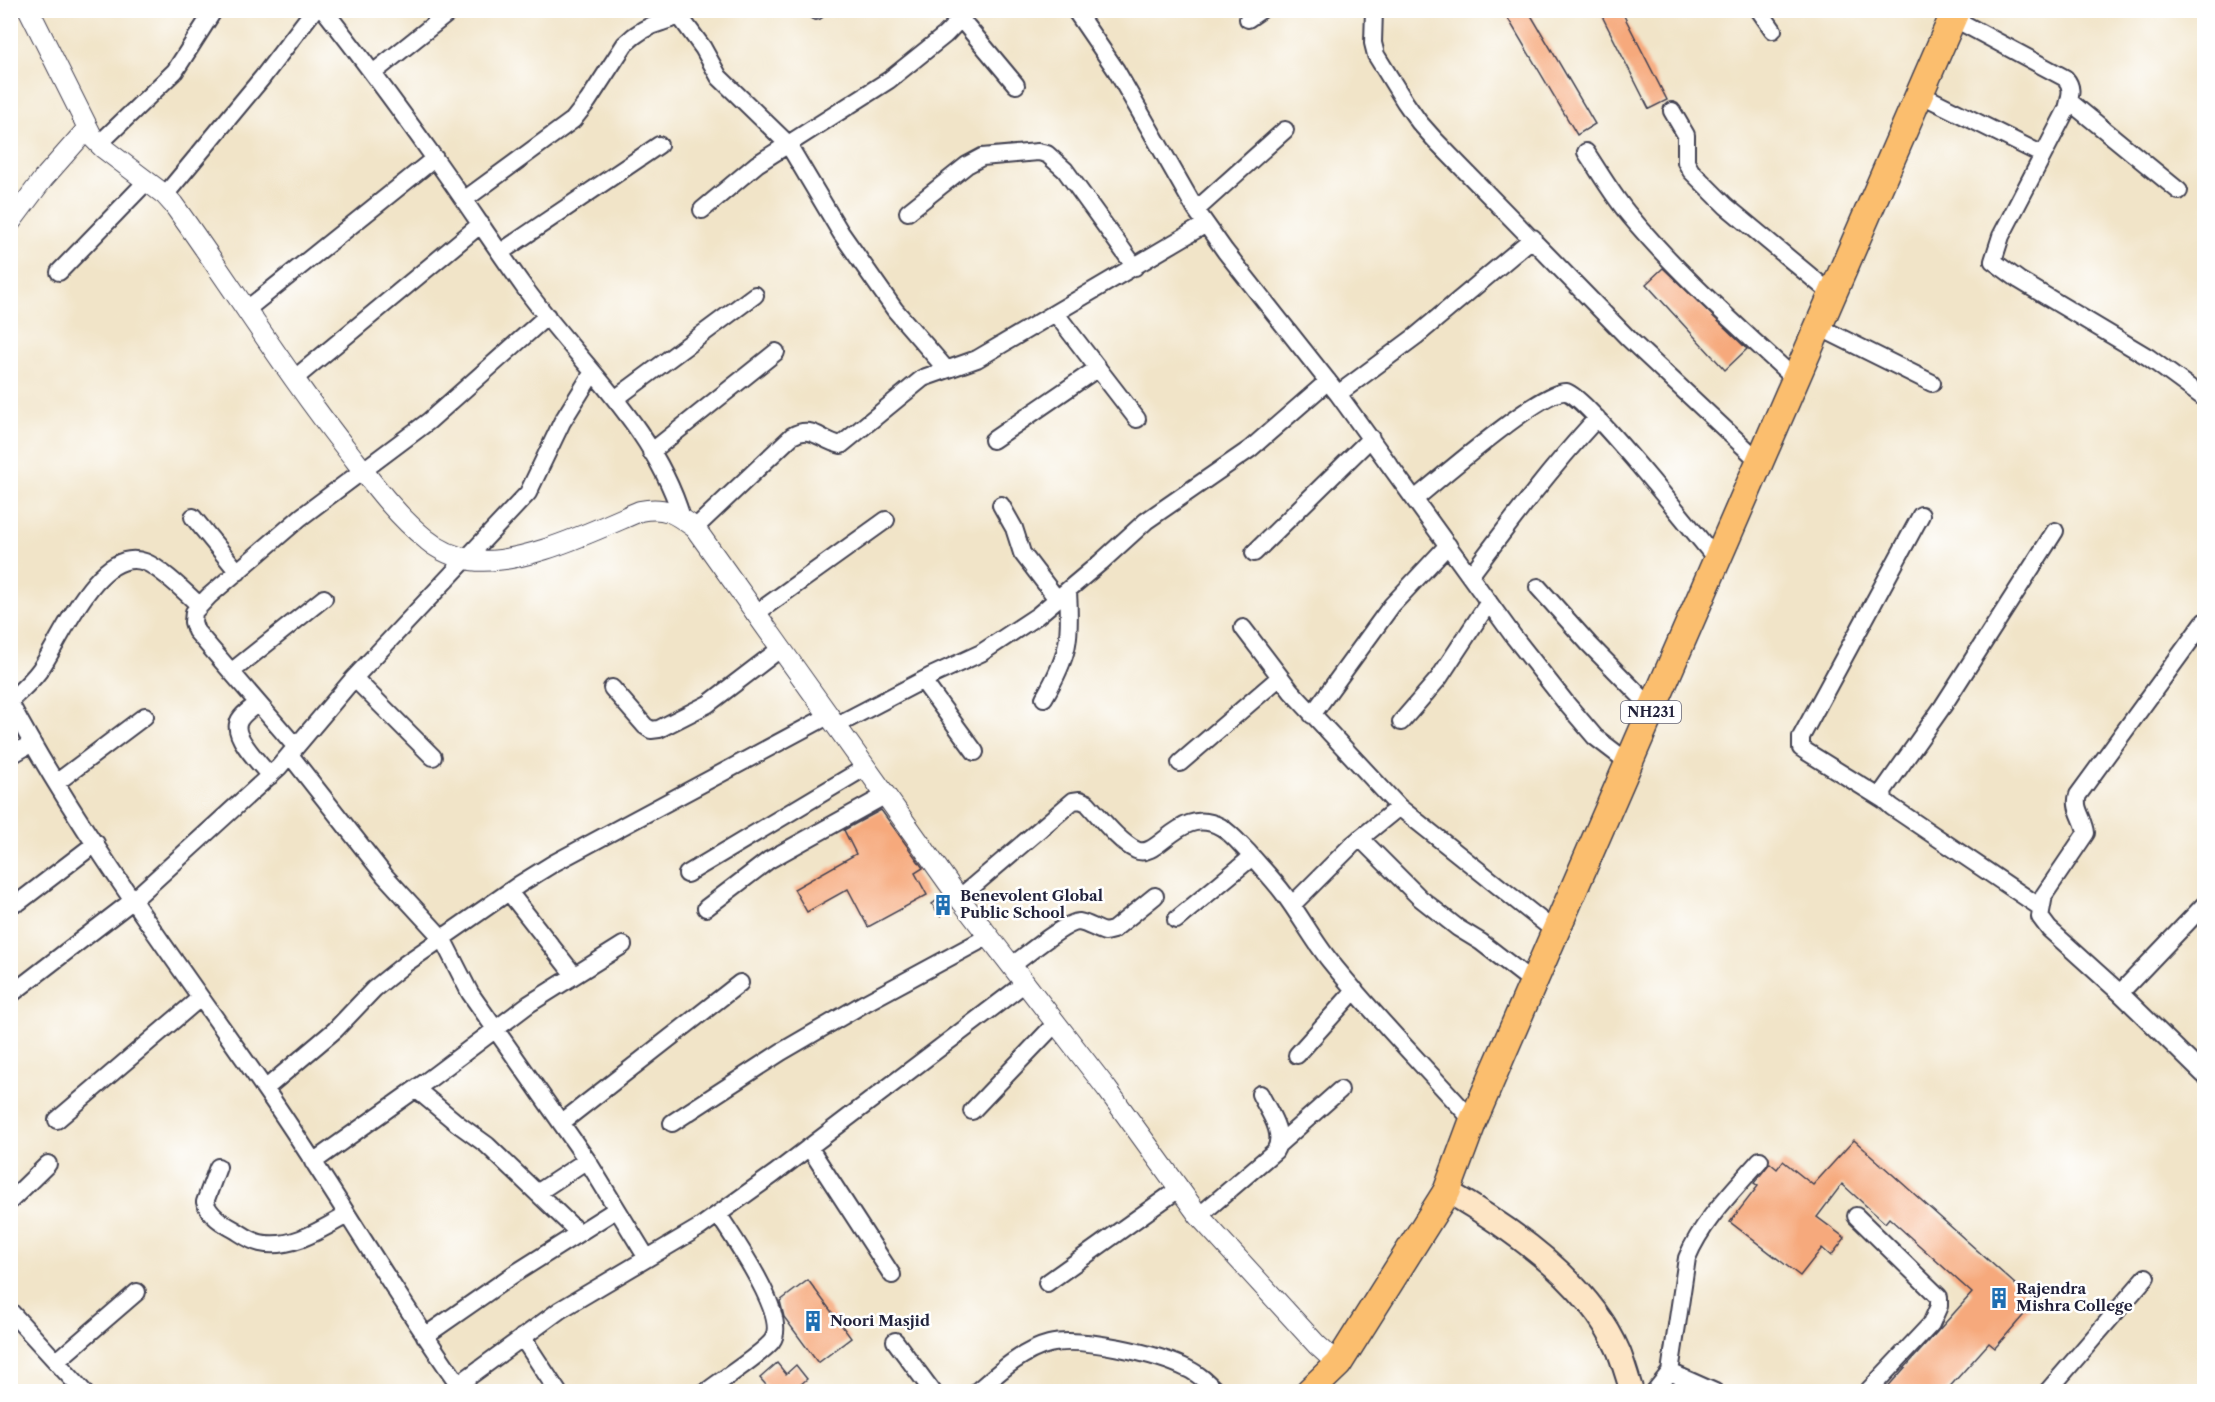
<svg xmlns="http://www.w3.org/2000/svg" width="2215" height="1402" font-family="'Libre Caslon Text',serif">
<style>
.building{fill:#f6a97c}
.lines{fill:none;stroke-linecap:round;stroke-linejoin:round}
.minor-casing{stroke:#413f50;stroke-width:20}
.tertiary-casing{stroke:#413f50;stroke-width:22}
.secondary-casing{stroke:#413f50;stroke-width:26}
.trunk-casing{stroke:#413f50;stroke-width:30}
.minor{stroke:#fff;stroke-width:16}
.tertiary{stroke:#fff;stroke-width:20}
.secondary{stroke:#fde5c5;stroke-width:22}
.trunk{stroke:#fbbe6e;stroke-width:27}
.labels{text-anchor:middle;stroke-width:5;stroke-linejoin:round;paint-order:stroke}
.shield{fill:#fff;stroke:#646476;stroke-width:1.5}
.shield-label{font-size:14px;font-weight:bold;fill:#22223b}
.poi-label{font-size:15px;font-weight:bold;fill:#22223b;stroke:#fff;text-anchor:start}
</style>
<rect width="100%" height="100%" fill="#fff"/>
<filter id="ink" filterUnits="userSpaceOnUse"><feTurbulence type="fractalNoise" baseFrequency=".0167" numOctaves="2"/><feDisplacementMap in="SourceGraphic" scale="12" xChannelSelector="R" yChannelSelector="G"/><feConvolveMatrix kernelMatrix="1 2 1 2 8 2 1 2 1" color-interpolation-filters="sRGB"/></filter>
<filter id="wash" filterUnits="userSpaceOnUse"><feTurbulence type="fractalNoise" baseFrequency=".008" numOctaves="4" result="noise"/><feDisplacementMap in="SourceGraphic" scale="24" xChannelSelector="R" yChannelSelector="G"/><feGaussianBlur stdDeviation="1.35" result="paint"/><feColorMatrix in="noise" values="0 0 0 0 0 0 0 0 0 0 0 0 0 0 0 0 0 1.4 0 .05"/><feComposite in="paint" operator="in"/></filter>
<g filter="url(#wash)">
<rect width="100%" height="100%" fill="#f1e4c8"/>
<g id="blocks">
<!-- building -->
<path class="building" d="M1503 10H1528L1595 124 1577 135Z
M1599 10H1621L1667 100 1649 109Z
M1663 268 1747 349 1725 370 1646 284Z
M881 810 923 868 915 873 927 895 868 927 848 889 807 912 794 889 856 854 844 830Z
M943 896 952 908 940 916 932 904Z
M1854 1140 2035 1302 1995 1348 1989 1343 1945 1392H1883L1972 1293 1889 1218 1885 1223 1842 1184 1817 1217 1845 1238 1831 1256 1822 1248 1800 1276 1730 1222 1758 1186 1754 1183 1770 1163 1777 1169 1783 1161 1813 1185Z
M808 1280 851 1338 818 1363 784 1317 780 1301Z
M777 1363 786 1374 796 1365 807 1379 792 1392H772L760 1378Z"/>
</g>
</g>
<g filter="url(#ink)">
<use href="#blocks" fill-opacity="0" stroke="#413f50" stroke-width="1.5"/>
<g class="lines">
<defs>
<path id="minor" d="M324 10C362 58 398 107 433 156 464 199 493 244 524 287 578 362 655 427 682 518
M675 10 703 48 719 77 788 144 841 233 895 310 946 369
M816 10V11
M1075 10 1116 70 1196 210 1225 251 1338 394 1514 637 1566 703 1595 737 1629 763
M1374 10 1373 43 1376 55 1405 102 1419 122 1435 140 1629 339 1760 462
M1759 10 1773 30
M1953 18 2065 78C2074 88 2070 96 2067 109L2001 236 1993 261 2019 280 2148 357 2204 398
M961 19 1016 85
M1248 19 1261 10
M373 73 452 10
M1920 94 2043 155
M2069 101 2179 191
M1672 111 1686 135V162L1691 171 1726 206 1833 295
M99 144 175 71 214 10
M1586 152C1600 173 1613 196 1630 216 1679 275 1739 327 1796 380
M165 195 262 78 314 10
M464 200 573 120 588 101 625 44C636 33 647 26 662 22 672 18 680 18 688 11
M702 210 757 164 889 80 945 35 969 10
M1196 210 1285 130
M908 212 967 165 982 157 1038 152 1047 154 1065 170 1135 267
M501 252 659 145
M59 272 147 181
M246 310 435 158
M1056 314 1137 419
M1819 327 1932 383
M294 379 481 224
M1338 394 1416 336 1533 238
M615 399 755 295
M993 440 1098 368
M651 452 776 352
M1415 499C1438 480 1543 389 1566 392 1584 394 1698 537 1717 560
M1001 505 1014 528 1022 553 1057 599
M193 517 238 572
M695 528 792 436C813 424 820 441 841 445L923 378 977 359 1206 224
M1254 553 1371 438
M1470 576C1511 521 1551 468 1597 418
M1538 587 1589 644 1653 709
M755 614 886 520
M2204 622 2078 795C2073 809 2085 819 2086 833L2044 895 2040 917 2049 929 2120 993 2204 905
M1243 628 1291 691 1399 807 1556 932
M231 672 324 598
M354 678 433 757
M923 681 975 752
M612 688 645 726 651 730 659 729 708 704 780 649
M1044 698C1069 655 1071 640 1068 591
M10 701C20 691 31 682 39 671 60 643 98 544 145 562 161 568 186 593 199 605
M10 703C83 839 177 962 265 1089 334 1188 393 1293 464 1392
M258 703C251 709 240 715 238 724 234 738 261 765 270 776
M1312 715 1392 605 1448 545
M1401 722 1439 678 1489 602
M837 725 931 676 981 653 1037 616 1101 562 1146 521 1250 449 1328 381
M296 747 196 631 193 622 194 612 209 596 301 517 429 421 547 316
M290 755 385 876 442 938 470 993 587 1160 647 1258
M10 756 32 743
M1180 763 1280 677
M56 783 145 716
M1884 800 1807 752 1801 748V737L1921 515
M1360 838 1420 898 1458 928 1481 942 1534 983
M687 874 866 767
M509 892 574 975
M959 898 1073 801 1080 800 1087 803C1100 817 1119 842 1136 850 1158 861 1180 804 1221 827 1231 833 1240 844 1248 852 1260 866 1273 879 1284 894 1300 915 1313 940 1330 961 1375 1017 1426 1068 1473 1121
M19 902 96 843
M1292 905 1352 845 1399 807
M2040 907 1892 807 1884 800 1883 791 1943 706 2055 531
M706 908 769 860 886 795
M1176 920 1252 857
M1011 966C1024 957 1065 922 1079 922 1087 923 1097 930 1105 932L1113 930 1155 896
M2120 993 2204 1075
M10 995 132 901 279 767 354 678 528 493 562 422 593 372
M1297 1055 1355 990
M265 1089 335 1030 374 989 405 964 520 884 554 863 830 715
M416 1089 458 1124 487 1145 579 1233
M972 1111 1056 1023
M57 1120 200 998
M561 1123 740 983
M672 1123 781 1052 865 1003 989 936
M1279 1144 1340 1090
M809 1147 892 1275
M313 1162 427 1081 529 1004 623 945
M218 1167 205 1202C210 1216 222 1223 235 1230 243 1235 251 1241 260 1243 291 1250 322 1229 347 1215
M537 1193 587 1160
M10 1201 48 1164
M1199 1216 1275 1151C1286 1133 1268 1111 1260 1094
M1856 1216 1939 1297V1306L1931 1324 1867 1392
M1047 1283 1180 1188
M10 1311 84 1392
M425 1336 514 1274 617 1209
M522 1337 558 1392
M895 1341 933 1392
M57 1361 137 1292
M1670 1372 1715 1392
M459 1384 560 1310 700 1227 774 1174 1025 983
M706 1392C721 1380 761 1355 772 1341 790 1317 732 1236 718 1214
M976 1392C997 1374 1021 1351 1049 1344 1081 1336 1158 1354 1188 1369 1199 1374 1208 1383 1217 1392
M1654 1392 1670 1372 1687 1258C1702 1221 1734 1190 1760 1160
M2047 1392 2146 1277"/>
<path id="tertiary" d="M29 10 93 138 103 148 165 195 173 204C233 287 287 375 351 455 374 485 397 516 427 540 440 551 455 557 471 560 520 567 595 530 640 511 665 506 675 513 695 528L959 898 1107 1089 1199 1216 1317 1345 1338 1364
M10 223 43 179 87 129"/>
<path id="secondary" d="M1447 1191C1511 1228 1589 1282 1619 1352 1624 1365 1628 1379 1632 1392"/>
<path id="trunk" d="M1309 1392 1338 1364 1447 1191 1473 1121 1956 10"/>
</defs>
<!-- minor casing -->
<use href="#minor" class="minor-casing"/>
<!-- tertiary casing -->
<use href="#tertiary" class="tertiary-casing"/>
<!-- secondary casing -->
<use href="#secondary" class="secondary-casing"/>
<!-- trunk casing -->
<use href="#trunk" class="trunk-casing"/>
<!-- minor -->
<use href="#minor" class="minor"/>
<!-- tertiary -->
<use href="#tertiary" class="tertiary"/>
<!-- secondary -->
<use href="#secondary" class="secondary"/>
<!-- trunk -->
<use href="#trunk" class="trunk"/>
</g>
</g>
<!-- icons -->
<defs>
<symbol id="building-bare" viewBox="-9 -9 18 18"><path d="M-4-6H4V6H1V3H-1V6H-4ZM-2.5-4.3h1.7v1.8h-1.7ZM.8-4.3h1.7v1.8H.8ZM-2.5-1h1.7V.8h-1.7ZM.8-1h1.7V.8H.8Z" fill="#1f6fb2" stroke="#fff" stroke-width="2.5" paint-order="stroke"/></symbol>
</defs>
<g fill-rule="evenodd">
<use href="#building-bare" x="928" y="890" width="30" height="30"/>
<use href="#building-bare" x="1984" y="1283" width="30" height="30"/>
<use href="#building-bare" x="798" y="1306" width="30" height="30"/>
</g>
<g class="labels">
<!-- shield labels -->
<rect class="shield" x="1621" y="701" width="60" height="22" rx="4.5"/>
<g class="shield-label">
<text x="1651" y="717">NH231</text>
</g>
<!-- poi labels -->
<g class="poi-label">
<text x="960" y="901">Benevolent Global<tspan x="960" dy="17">Public School</tspan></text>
<text x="2016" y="1294">Rajendra<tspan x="2016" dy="17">Mishra College</tspan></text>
<text x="830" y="1326">Noori Masjid</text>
</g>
</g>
<!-- margin -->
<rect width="2215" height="1402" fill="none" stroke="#fff" stroke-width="36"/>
</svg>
